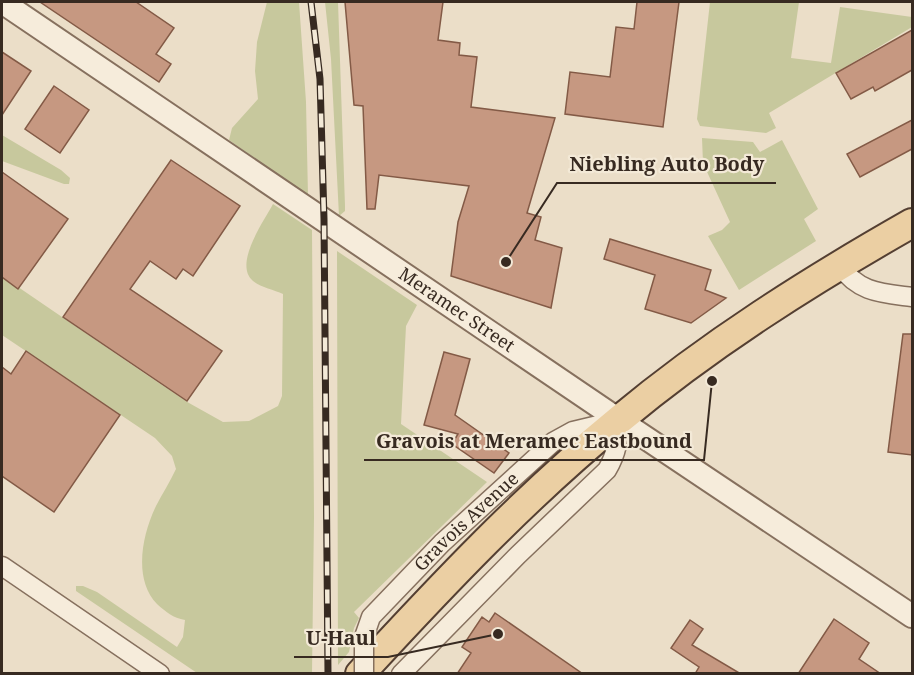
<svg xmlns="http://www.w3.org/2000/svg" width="914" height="675" font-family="'Noto Serif',serif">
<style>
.green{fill:#c7c89d}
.building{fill:#c69881;stroke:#835a46;stroke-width:1.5}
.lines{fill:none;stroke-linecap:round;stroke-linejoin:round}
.minor-casing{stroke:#86705e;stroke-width:21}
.tertiary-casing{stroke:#86705e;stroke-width:26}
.primary-casing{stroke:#543f32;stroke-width:32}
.minor{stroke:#f6ecdb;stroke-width:18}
.tertiary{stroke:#f6ecdb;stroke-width:22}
.primary{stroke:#ebcfa3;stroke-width:28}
.rail-casing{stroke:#372a21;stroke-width:7}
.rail{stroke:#f3e9d7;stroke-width:4.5;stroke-dasharray:14;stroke-linecap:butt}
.minor-bridge-casing{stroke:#86705e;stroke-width:21;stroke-linecap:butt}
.minor-bridge{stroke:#f6ecdb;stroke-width:18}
.labels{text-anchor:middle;stroke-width:4.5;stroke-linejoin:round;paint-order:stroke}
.street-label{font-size:18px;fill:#372a21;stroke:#f3e9d7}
.leader{fill:none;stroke:#372a21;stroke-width:2}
.callout-dot{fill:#372a21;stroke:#f3e9d7;stroke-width:2}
.callout-label{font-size:20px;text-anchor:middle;font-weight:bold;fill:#372a21;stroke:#f3e9d7;stroke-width:4.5;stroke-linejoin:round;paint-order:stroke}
</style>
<rect width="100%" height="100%" fill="#ebdec8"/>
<!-- green -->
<path class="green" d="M267 2H299L306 102 308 196 229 140 232 128 258 99 255 71 257 42Z
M325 2H338L345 206V211L339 216 331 59Z
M710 2H799L791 58 831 63 840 7 912 17V27L769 113 776 128 766 133 700 126 697 119Z
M2 135 61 170 70 178 69 184H64L2 161Z
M702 138 753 142 760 152 782 140 818 209 804 219 816 241 739 290 708 236 722 230 730 222 703 163Z
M273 204 312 230 314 517 312 673H197L76 591V586H83L97 592 177 647 183 637 185 620C173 618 166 612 157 604 133 579 142 535 156 506 162 494 170 482 176 469L172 456 155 438 2 335V276L144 373 189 403 223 422 249 421 278 406 282 396 283 294C274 290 260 287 253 281 233 264 264 221 273 204Z
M337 251 417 305 406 326 401 424 487 482 354 612 359 618 354 628 349 652 338 665Z"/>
<!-- building -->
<path class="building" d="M40 2H136L174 28 156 54 171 64 159 82Z
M345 2H443L438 40 460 43 459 55 477 57 471 107 555 118 527 213 541 217 535 240 562 248 551 308 451 276 458 222 469 186 379 175 375 209H367L363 106 354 105Z
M637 2H679L663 127 565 114 570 72 610 77 616 27 634 29Z
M912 30V70L875 91 873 87 851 99 836 73Z
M2 52 31 71 2 115Z
M54 86 89 110 60 153 25 129Z
M912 120V149L860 177 847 154Z
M171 160 240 206 193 276 183 269 176 279 150 261 130 289 222 351 187 401 63 317Z
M2 172 68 219 18 289 2 277Z
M610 239 711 270 705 290 726 298 691 323 645 309 655 275 604 259Z
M903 334H912V455L888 452Z
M26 351 120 415 54 512 2 476V367L11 374Z
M444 352 470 359 455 415 509 453 494 473 452 444 458 434 424 425Z
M495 613 583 674H457L471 653 462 647 482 617 489 622Z
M834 619 869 643 859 659 881 674H798Z
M690 620 703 629 692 645 741 674H695L699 667 671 648Z"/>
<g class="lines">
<defs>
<g id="minor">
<path d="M839 265C859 293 881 293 912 297"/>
<path d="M2 566 160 674"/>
<path id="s1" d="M364 637 371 617 442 543 553 442 573 431 619 420C619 439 617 453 607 470L518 555 401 674"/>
</g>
<g id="tertiary">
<path id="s2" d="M2 2 619 420 912 616"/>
</g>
<path id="primary" d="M360 674C442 585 526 496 619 420 710 344 810 281 912 223"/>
</defs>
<!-- minor casing -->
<use href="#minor" class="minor-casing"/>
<!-- tertiary casing -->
<use href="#tertiary" class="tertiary-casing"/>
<!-- primary casing -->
<use href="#primary" class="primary-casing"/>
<!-- minor -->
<use href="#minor" class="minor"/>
<!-- tertiary -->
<use href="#tertiary" class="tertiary"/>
<!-- primary -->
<use href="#primary" class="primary"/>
<defs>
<path id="rail" d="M311 2 320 79 324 219 328 674"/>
</defs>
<!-- rail casing -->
<use href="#rail" class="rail-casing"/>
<!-- rail -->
<use href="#rail" class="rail"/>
<defs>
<path id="minor-bridge" d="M364 637V674"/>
</defs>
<!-- minor-bridge casing -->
<use href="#minor-bridge" class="minor-bridge-casing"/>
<!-- minor-bridge -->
<use href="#minor-bridge" class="minor-bridge"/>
</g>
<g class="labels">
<!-- street labels -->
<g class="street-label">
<text dy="6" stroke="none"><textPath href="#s2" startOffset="549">Meramec Street</textPath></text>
<text dy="6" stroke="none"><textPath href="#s1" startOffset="156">Gravois Avenue</textPath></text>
</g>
</g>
<!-- callouts -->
<path class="leader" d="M506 262L557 183H776M712 381L704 460H364M498 634L388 657H294"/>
<g class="callout-dot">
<circle cx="506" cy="262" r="6"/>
<circle cx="712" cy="381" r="6"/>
<circle cx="498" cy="634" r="6"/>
</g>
<g class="callout-label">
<text x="667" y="171">Niebling Auto Body</text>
<text x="534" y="448">Gravois at Meramec Eastbound</text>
<text x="341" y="645">U-Haul</text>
</g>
<!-- border -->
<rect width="914" height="675" fill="none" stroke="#372a21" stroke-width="6"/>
</svg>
